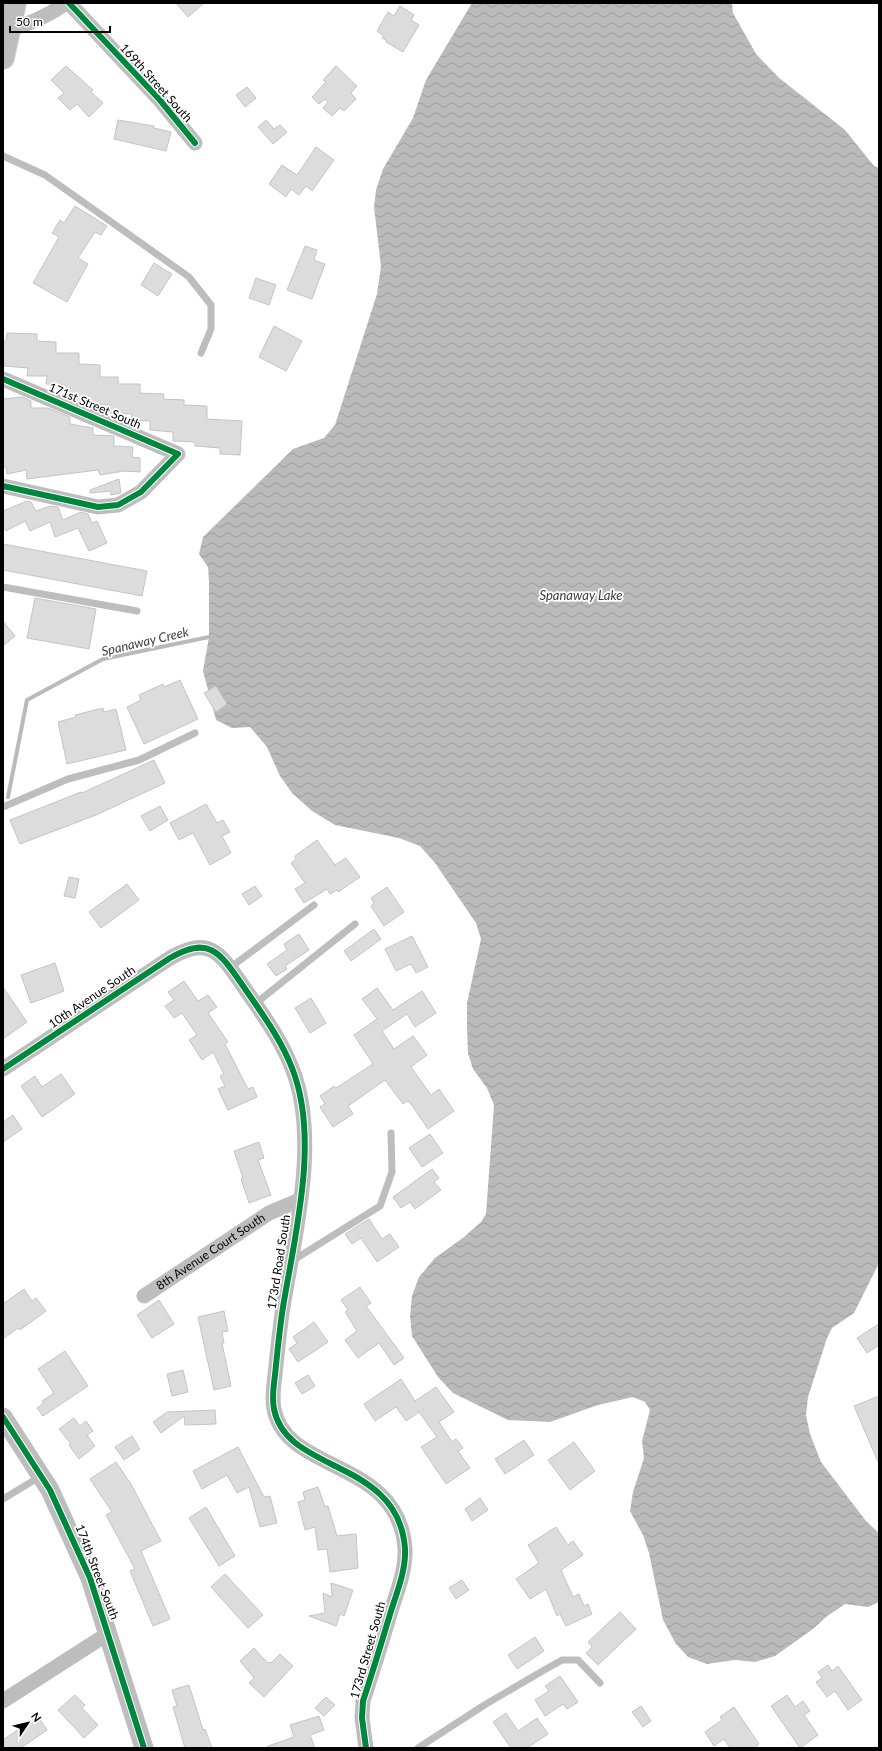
<svg xmlns="http://www.w3.org/2000/svg" width="882" height="1751" font-family="Lato,sans-serif">
<style>
.water{fill:url(#water-waves)}
.lines{fill:none;stroke-linecap:round;stroke-linejoin:round}
.stream{stroke:#bababa;stroke-width:4}
.building{fill:#dcdcdc;stroke:#c4c4c4}
.primary-casing{stroke:#dbdbdb;stroke-width:24}
.service{stroke:#bdbdbd;stroke-width:7}
.minor{stroke:#bdbdbd;stroke-width:15}
.tertiary{stroke:#bdbdbd;stroke-width:19}
.primary{stroke:#bdbdbd;stroke-width:22}
.cycleway-casing{stroke:#fff;stroke-width:8}
.cycleway{stroke:#00873e;stroke-width:6}
.labels{text-anchor:middle;stroke-width:3.5;stroke-linejoin:round;paint-order:stroke}
.street-label{font-size:12px;fill:#000;stroke:#fff}
.water-label{font-size:13px;font-style:italic;fill:#3e3e3e;stroke:#fff}
</style>
<defs>
<pattern id="water-waves" width="16" height="10" patternUnits="userSpaceOnUse"><rect width="16" height="10" fill="#bababa"/><path d="M0 5q4-4 8 0t8 0" fill="none" stroke="#9e9e9e"/></pattern>
</defs>
<rect width="100%" height="100%" fill="#fff"/>
<!-- water -->
<path class="water" d="M472 3H732L733 13 756 54 778 77 845 130 874 166 879 168V1263L854 1313 832 1328 827 1338 808 1397 806 1415 810 1434 821 1462 866 1521 879 1533V1602L868 1607 845 1604 826 1617 813 1629 775 1656 755 1662 735 1660 707 1664 688 1657 676 1644 663 1620 649 1553 643 1535 630 1511 633 1492 644 1458 642 1441 650 1410 645 1402 633 1397 598 1405 550 1422 508 1420 453 1393 438 1377 412 1336 410 1316 412 1296 419 1277 435 1258 464 1237 481 1222 486 1214 494 1105 487 1088 473 1069 468 1053 467 1027V1003L481 939 476 923 435 863 420 846 399 838 335 825 312 811 292 793 280 776 267 747 250 727 232 728 216 720 203 671 209 637V582L208 567 199 554 203 537 293 449 324 438 335 425 377 294 381 266 374 207 376 190 383 169 413 118 426 80Z"/>
<g class="lines">
<!-- stream -->
<path class="stream" d="M8 797 27 700 103 659 209 637"/>
</g>
<!-- building -->
<path class="building" d="M176 3H204L188 17Z
M400 6 414 15 411 20 419 25 403 52 386 42 387 41 382 38 384 36 377 31 388 12 394 16Z
M66 66 93 90 91 92 103 103 89 117 77 104 70 110 58 98 64 93 51 80Z
M336 66 357 86 351 93 356 99 344 111 340 108 332 116 323 108 328 102 325 99 319 104 312 97 326 82 323 80Z
M247 87 256 98 245 107 236 95Z
M118 120 154 126V128L171 132 166 151 114 139Z
M266 120 274 129 280 125 287 132 273 144 258 127Z
M316 147 334 160 312 191 306 186 299 195 291 189 286 197 269 184 282 165 297 175Z
M75 206 107 226 101 235 95 232 78 258 88 264 67 302 33 283 59 237 52 233 60 220 64 223Z
M305 246 317 250 314 260 325 264 312 299 287 290Z
M154 263 172 274 158 296 141 285Z
M256 278 276 285 269 305 249 298Z
M274 326 302 341 286 371 259 357Z
M7 333 37 334V341L56 342V353H79V364L100 365V377H118V384H140V393L164 394 163 399 184 400V405L207 406V419L242 421 240 455 220 454V448L195 446V442L173 441V432L150 430V421L131 420 132 414 110 413V405L84 404 66 396V385L46 384 47 376H27L28 368 4 366 3 341H6Z
M23 397 31 401V408H48L70 417V424L93 428V435L114 436V446L133 447 132 457 140 458V472L124 471 100 475 98 470 27 479 26 470 7 474 6 467H3V399Z
M119 479 121 493 111 495 110 491 90 493V490Z
M27 501 31 502 36 511 50 506 58 507 63 520 81 512 88 514 92 523 97 521 107 543 89 551 78 528 55 537 50 522 30 531 25 521 6 531 3 525V511Z
M3 544 147 571 142 596 3 570Z
M35 598 96 609 89 649 27 638Z
M3 621 15 636 3 646Z
M180 680 198 719 144 744 127 707 141 700 139 695 163 684 164 687Z
M216 686 227 704 216 712 204 693Z
M103 708 104 712 116 709 126 750 67 764 58 722 76 717 75 715Z
M154 760 165 783 96 815 20 844 10 820 81 792 82 793Z
M206 804 217 823 223 820 230 832 222 836 231 853 210 865 193 833 179 840 170 823Z
M160 806 168 820 150 831 141 816Z
M317 840 335 865 346 858 360 877 338 892 337 890 330 894 327 889 304 903 295 889 305 883 291 863 296 859 295 856Z
M69 877 79 879 75 898 64 896Z
M127 884 139 900 101 928 89 912Z
M255 886 262 896 249 905 242 894Z
M387 887 404 912 384 926 371 906 374 903 371 898Z
M374 929 381 939 351 961 344 951Z
M299 934 309 950 285 966 287 969 276 976 267 964 287 950 284 944Z
M412 936 428 967 416 973 411 964 396 971 385 949Z
M55 963 64 991 31 1003 21 975Z
M184 981 198 1001 208 995 217 1007 208 1013 228 1042 225 1044 248 1089 253 1087 257 1097 228 1110 218 1089 225 1086 220 1076 224 1074 213 1052 202 1060 189 1040 197 1035 182 1013 174 1018 165 1006 174 1000 168 992Z
M3 987 27 1022 3 1039Z
M377 988 393 1010 422 991 436 1013 415 1027 407 1014 382 1031 394 1049 413 1036 427 1055 411 1067 431 1095 439 1089 454 1111 428 1129 411 1104 407 1101 403 1104 385 1080 348 1106 353 1114 333 1127 320 1107 325 1104 320 1096 334 1086 336 1088 373 1064 354 1035 377 1019 362 999Z
M311 998 326 1023 310 1033 295 1008Z
M61 1074 75 1094 42 1117 21 1086 35 1076 42 1087Z
M13 1115 22 1129 3 1142V1122Z
M430 1134 443 1153 422 1167 409 1148Z
M259 1142 264 1158 258 1160 271 1195 249 1203 241 1179 243 1178 234 1151Z
M432 1169 439 1178 434 1182 441 1190 415 1209 410 1202 401 1208 393 1197Z
M369 1219 382 1239 390 1234 399 1247 377 1262 361 1238 352 1244 345 1234Z
M360 1287 371 1303 366 1306 404 1358 394 1365 379 1343 358 1358 345 1340 357 1331 345 1312 348 1310 341 1300Z
M24 1289 32 1301 36 1298 46 1311 20 1330 18 1328 3 1339V1304Z
M159 1300 174 1324 152 1338 137 1315Z
M224 1311 228 1331 222 1332 224 1343H222L231 1386 214 1390 198 1317Z
M314 1322 328 1342 298 1362 289 1349 297 1343 293 1337Z
M879 1324V1345L867 1353 857 1338Z
M65 1351 88 1386 43 1416 37 1408 44 1403 42 1401 54 1393 38 1369Z
M183 1370 188 1392 172 1396 167 1374Z
M308 1375 315 1386 302 1394 295 1383Z
M401 1379 415 1401 436 1387 454 1412 439 1422 452 1442 456 1439 463 1448 458 1451 470 1468 446 1484 421 1447 437 1437 419 1412 406 1421 396 1407 375 1421 364 1404Z
M879 1396V1464L854 1406Z
M215 1410 216 1424 185 1425 184 1416 161 1433 153 1422 167 1412Z
M74 1418 80 1426 86 1421 93 1431 87 1435 95 1446 79 1459 69 1445 71 1444 59 1429Z
M132 1436 140 1449 124 1460 115 1447Z
M524 1440 534 1455 505 1474 495 1459Z
M574 1442 595 1471 570 1490 548 1460Z
M238 1447 264 1497 270 1496 277 1523 260 1527 249 1487 237 1493 227 1475 202 1489 193 1471Z
M116 1462 131 1484 161 1541 141 1551 170 1619 153 1626 130 1571 135 1569 106 1515 112 1512 90 1479Z
M318 1487 325 1507 328 1506 337 1536 356 1534 358 1568 330 1572 327 1549 318 1550 315 1527 305 1530 298 1502 305 1500 303 1492Z
M480 1498 488 1510 472 1521 465 1509Z
M206 1507 235 1556 219 1566 189 1518Z
M556 1527 568 1545 573 1541 583 1555 561 1570 573 1597 579 1594 584 1606 588 1604 592 1614 566 1626 560 1614 557 1616 546 1589 530 1599 516 1579 539 1563 528 1545Z
M225 1574 263 1615 248 1628 211 1587Z
M462 1580 469 1590 456 1599 449 1588Z
M331 1583 353 1590 344 1616 340 1614 336 1626 309 1616 325 1613 323 1593 332 1597Z
M620 1612 636 1629 598 1665 586 1653 592 1647 588 1642Z
M535 1637 544 1651 517 1669 508 1655Z
M254 1648 268 1663 270 1662 271 1663 280 1654 293 1666 264 1697 249 1683 254 1678 240 1661Z
M828 1665 832 1671 838 1666 862 1700 848 1710 835 1691 827 1697 816 1682 822 1678 818 1672Z
M560 1676 578 1702 567 1709 563 1704 545 1716 535 1700 549 1691 545 1686Z
M189 1685 203 1730 205 1729 212 1748H185L173 1707 177 1706 172 1690Z
M75 1695 85 1705 82 1708 98 1725 84 1738 58 1710Z
M787 1695 795 1707 803 1701 810 1711 804 1715 818 1735 800 1748 771 1706Z
M326 1697 335 1705 324 1716 315 1708Z
M641 1706 651 1721 643 1727 632 1712Z
M734 1707 759 1744 754 1748H730L724 1739 714 1746 705 1732 722 1720 720 1717Z
M506 1713 518 1731 537 1718 548 1734 527 1748H511L493 1722Z
M319 1716 324 1730 310 1735 315 1748H268V1746L294 1737 290 1725Z
M35 1718H39L47 1730 21 1748H3V1740Z"/>
<g class="lines">
<defs>
<path id="primary" d="M3 58 15 3"/>
</defs>
<!-- primary casing -->
<use href="#primary" class="primary-casing"/>
<!-- service -->
<path class="service" d="M3 156 45 175 189 277 211 305V329L201 353
M3 587 137 611
M3 807 68 779 139 760 195 733
M231 967 314 905
M255 1004 355 924
M292 1261 380 1206 392 1172 391 1133
M3 1499 41 1476
M418 1748 486 1704 546 1669 562 1660H578L600 1683"/>
<!-- minor -->
<g class="minor">
<path d="M69 3 159 99 195 143"/>
<path d="M10 29C31 24 48 16 66 3"/>
<path d="M3 379 178 454 141 492 118 505 98 507 3 486"/>
<path d="M3 1069 170 958C208 936 219 951 241 983 260 1011 280 1037 292 1068 320 1138 295 1234 283 1307 280 1326 278 1346 276 1365 275 1380 271 1395 274 1409 286 1474 399 1458 405 1549 406 1570 397 1592 391 1611 382 1641 373 1671 363 1701L362 1718 366 1748"/>
<path id="s1" d="M144 1296 269 1213 300 1200"/>
<path d="M3 1701 109 1633"/>
</g>
<!-- tertiary -->
<path class="tertiary" d="M3 1417 50 1490 90 1578 144 1748"/>
<!-- primary -->
<use href="#primary" class="primary"/>
<defs>
<path id="cycleway" d="M69 3 159 99 195 143
M3 379 178 454 141 492 118 505 98 507 3 486
M3 1069 170 958C208 936 219 951 241 983 260 1011 280 1037 292 1068 320 1138 295 1234 283 1307 280 1326 278 1346 276 1365 275 1380 271 1395 274 1409 286 1474 399 1458 405 1549 406 1570 397 1592 391 1611 382 1641 373 1671 363 1701L362 1718 366 1748
M3 1417 50 1490 90 1578 144 1748"/>
</defs>
<!-- cycleway casing -->
<use href="#cycleway" class="cycleway-casing"/>
<!-- cycleway -->
<use href="#cycleway" class="cycleway"/>
</g>
<g class="labels">
<!-- street labels -->
<g class="street-label">
<text transform="translate(156 83) rotate(48)" y="4">169th Street South</text>
<text transform="translate(95 406) rotate(23)" y="4">171st Street South</text>
<text transform="translate(92 997) rotate(-34)" y="4">10th Avenue South</text>
<text dy="4" stroke="none"><textPath href="#s1" startOffset="80">8th Avenue Court South</textPath></text>
<text transform="translate(279 1262) rotate(-81)" y="4">173rd Road South</text>
<text transform="translate(97 1572) rotate(69)" y="4">174th Street South</text>
<text transform="translate(368 1650) rotate(-74)" y="4">173rd Street South</text>
</g>
<!-- water labels -->
<g class="water-label">
<text x="581" y="600">Spanaway Lake</text>
<text transform="translate(145 641) rotate(-13)" y="5">Spanaway Creek</text>
</g>
</g>
<!-- border -->
<rect width="882" height="1751" fill="none" stroke="#000000" stroke-width="8"/>
<!-- north arrow -->
<g transform="translate(28 1723) rotate(55)" stroke="#ffffff" stroke-width="3" paint-order="stroke">
<path d="M0-3L7 15L0 10L-7 15Z" fill="#000000"/>
<text y="-6" font-size="11" font-weight="bold" text-anchor="middle" fill="#000000">N</text>
</g>
<!-- scale -->
<path d="M10 26v6h100v-6" fill="none" stroke="#000000" stroke-width="2"/>
<text x="16" y="26" font-size="12" fill="#000000" stroke="#ffffff" stroke-width="3" paint-order="stroke">50 m</text>
</svg>
